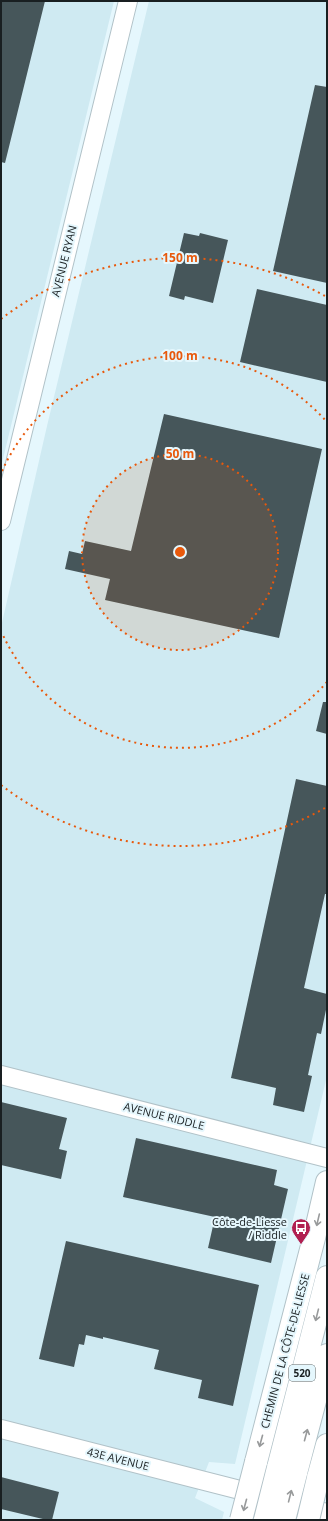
<svg xmlns="http://www.w3.org/2000/svg" width="328" height="1521" font-family="'Open Sans',sans-serif">
<style>
.built{fill:#cfeaf2}
.building{fill:#46565a}
.lines{fill:none;stroke-linecap:round;stroke-linejoin:round}
.minor-casing{stroke:#b1c2c8;stroke-width:20}
.major-casing{stroke:#b1c2c8;stroke-width:24}
.highway-casing{stroke:#b1c2c8;stroke-width:24}
.minor{stroke:#fff;stroke-width:18}
.major{stroke:#fff;stroke-width:22}
.highway{stroke:#fff;stroke-width:22}
.major-bridge-casing{stroke:#b1c2c8;stroke-width:24;stroke-linecap:butt}
.highway-bridge-casing{stroke:#b1c2c8;stroke-width:24;stroke-linecap:butt}
.major-bridge{stroke:#fff;stroke-width:22}
.highway-bridge{stroke:#fff;stroke-width:22}
.oneway{stroke:#989a9b}
.ring{fill:none;stroke:#e8590c;stroke-width:2;stroke-dasharray:2 4}
.labels{text-anchor:middle;stroke-width:4;stroke-linejoin:round;paint-order:stroke}
.shield{fill:#e5f7fd;stroke:#566063;stroke-width:1}
.shield-label{font-size:10px;font-weight:bold;fill:#191f21}
.street-label{font-size:11px;fill:#191f21;stroke:#e5f7fd}
.poi-label{font-size:11px;fill:#191f21;stroke:#e5f7fd;text-anchor:end}
.centre{fill:#e8590c;stroke:#e5f7fd;stroke-width:2}
.ring-label{font-size:12px;text-anchor:middle;font-weight:bold;fill:#e8590c;stroke:#e5f7fd;stroke-width:4;stroke-linejoin:round;paint-order:stroke}
</style>
<rect width="100%" height="100%" fill="#e5f7fd"/>
<!-- built -->
<path class="built" d="M1 1H114L1 467Z
M149 1H327V1076L235 1464 209 1462 195 1498 224 1512 222 1520H1V627L47 426Z"/>
<!-- building -->
<path class="building" d="M1 1H45L5 163 1 162Z
M315 85 327 87V283L273 271Z
M184 233 199 236 200 233 228 240 213 303 185 296 184 300 169 296Z
M257 289 327 305V382L240 362Z
M164 414 322 449 279 638 105 600 110 579 65 569 69 551 82 554 85 541 131 551Z
M323 702H327V734L316 731Z
M296 779 327 786V894H325L304 988 327 994V1005L321 1034 317 1033 308 1075 312 1076 304 1112 273 1105 276 1088 231 1078Z
M1 1102 67 1118 59 1149 67 1151 61 1179 1 1165Z
M136 1138 277 1170 274 1185 288 1189 271 1263 208 1248 215 1217 123 1197Z
M66 1241 259 1285 233 1406 198 1398 202 1380 154 1369 159 1350 103 1337V1339L86 1335 84 1345 79 1344 74 1367 39 1359Z
M1 1477 59 1492 52 1520H47L1 1509Z"/>
<g class="lines">
<defs>
<path id="minor" d="M1 521 128 1
M1 1075 327 1158
M1 1429 236 1489
M323 1512 327 1513"/>
<path id="major" d="M256 1462 314 1238 327 1182
M318 1478 327 1445"/>
<path id="highway" d="M278 1468 327 1277
M296 1473 327 1355"/>
</defs>
<!-- minor casing -->
<use href="#minor" class="minor-casing"/>
<!-- major casing -->
<use href="#major" class="major-casing"/>
<!-- highway casing -->
<use href="#highway" class="highway-casing"/>
<!-- minor -->
<use href="#minor" class="minor"/>
<!-- major -->
<use href="#major" class="major"/>
<!-- highway -->
<use href="#highway" class="highway"/>
<defs>
<path id="major-bridge" d="M241 1520 256 1462
M308 1520 318 1478"/>
<path id="highway-bridge" d="M265 1520 278 1468
M284 1520 296 1473"/>
</defs>
<!-- major-bridge casing -->
<use href="#major-bridge" class="major-bridge-casing"/>
<!-- highway-bridge casing -->
<use href="#highway-bridge" class="highway-bridge-casing"/>
<!-- major-bridge -->
<use href="#major-bridge" class="major-bridge"/>
<!-- highway-bridge -->
<use href="#highway-bridge" class="highway-bridge"/>
</g>
<!-- one-way arrows -->
<defs><path id="oneway-shaft" d="M-6 0H5M1.5-3L5.5 0L1.5 3" fill="none" stroke-width="1.6" stroke-linecap="round" stroke-linejoin="round"/></defs>
<g class="oneway">
<use href="#oneway-shaft" transform="translate(318 1220) rotate(103)"/>
<use href="#oneway-shaft" transform="translate(317 1315) rotate(104)"/>
<use href="#oneway-shaft" transform="translate(306 1435) rotate(-75)"/>
<use href="#oneway-shaft" transform="translate(261 1441) rotate(105)"/>
<use href="#oneway-shaft" transform="translate(290 1496) rotate(-76)"/>
<use href="#oneway-shaft" transform="translate(245 1505) rotate(105)"/>
</g>
<!-- distance rings -->
<circle cx="180" cy="552" r="98" fill="#e8590c" fill-opacity=".12"/>
<g class="ring">
<circle cx="180" cy="552" r="98"/>
<path d="M327 682A196 196 0 0 1 2 633M2 471A196 196 0 0 1 327 422"/>
<path d="M325 808A294 294 0 0 1 1 785M1 319A294 294 0 0 1 325 296"/>
</g>
<!-- icons -->
<defs>
<symbol id="bus-pin" viewBox="-11 -11 22 30"><path d="M0 17L-7.5 6A9.5 9.5 0 1 1 7.5 6Z" fill="#b12051" stroke="#e5f7fd"/><path d="M-5-6H5V4H4V6H2V4H-2V6H-4V4H-5ZM-3.5-4V0h7V-4ZM-3.5 1.2v1.5H-2V1.2ZM2 1.2v1.5H3.5V1.2Z" fill="#fff"/></symbol>
</defs>
<g fill-rule="evenodd">
<use href="#bus-pin" x="290" y="1217" width="22" height="30"/>
</g>
<g class="labels">
<!-- shield labels -->
<rect class="shield" x="289" y="1365" width="26" height="16" rx="3"/>
<g class="shield-label">
<text x="302" y="1377">520</text>
</g>
<!-- street labels -->
<g class="street-label">
<text transform="translate(64 261) rotate(-76)" y="4">AVENUE RYAN</text>
<text transform="translate(164 1116) rotate(14)" y="4">AVENUE RIDDLE</text>
<text transform="translate(285 1351) rotate(-75)" y="4">CHEMIN DE LA CÔTE-DE-LIESSE</text>
<text transform="translate(118 1459) rotate(14)" y="4">43E AVENUE</text>
</g>
<!-- poi labels -->
<g class="poi-label">
<text x="287" y="1226">Côte-de-Liesse<tspan x="287" dy="13">/ Riddle</tspan></text>
</g>
</g>
<circle cx="180" cy="552" r="6" class="centre"/>
<g class="ring-label">
<text x="180" y="262">150 m</text>
<text x="180" y="360">100 m</text>
<text x="180" y="458">50 m</text>
</g>
<!-- border -->
<rect width="328" height="1521" fill="none" stroke="#191f21" stroke-width="4"/>
</svg>
